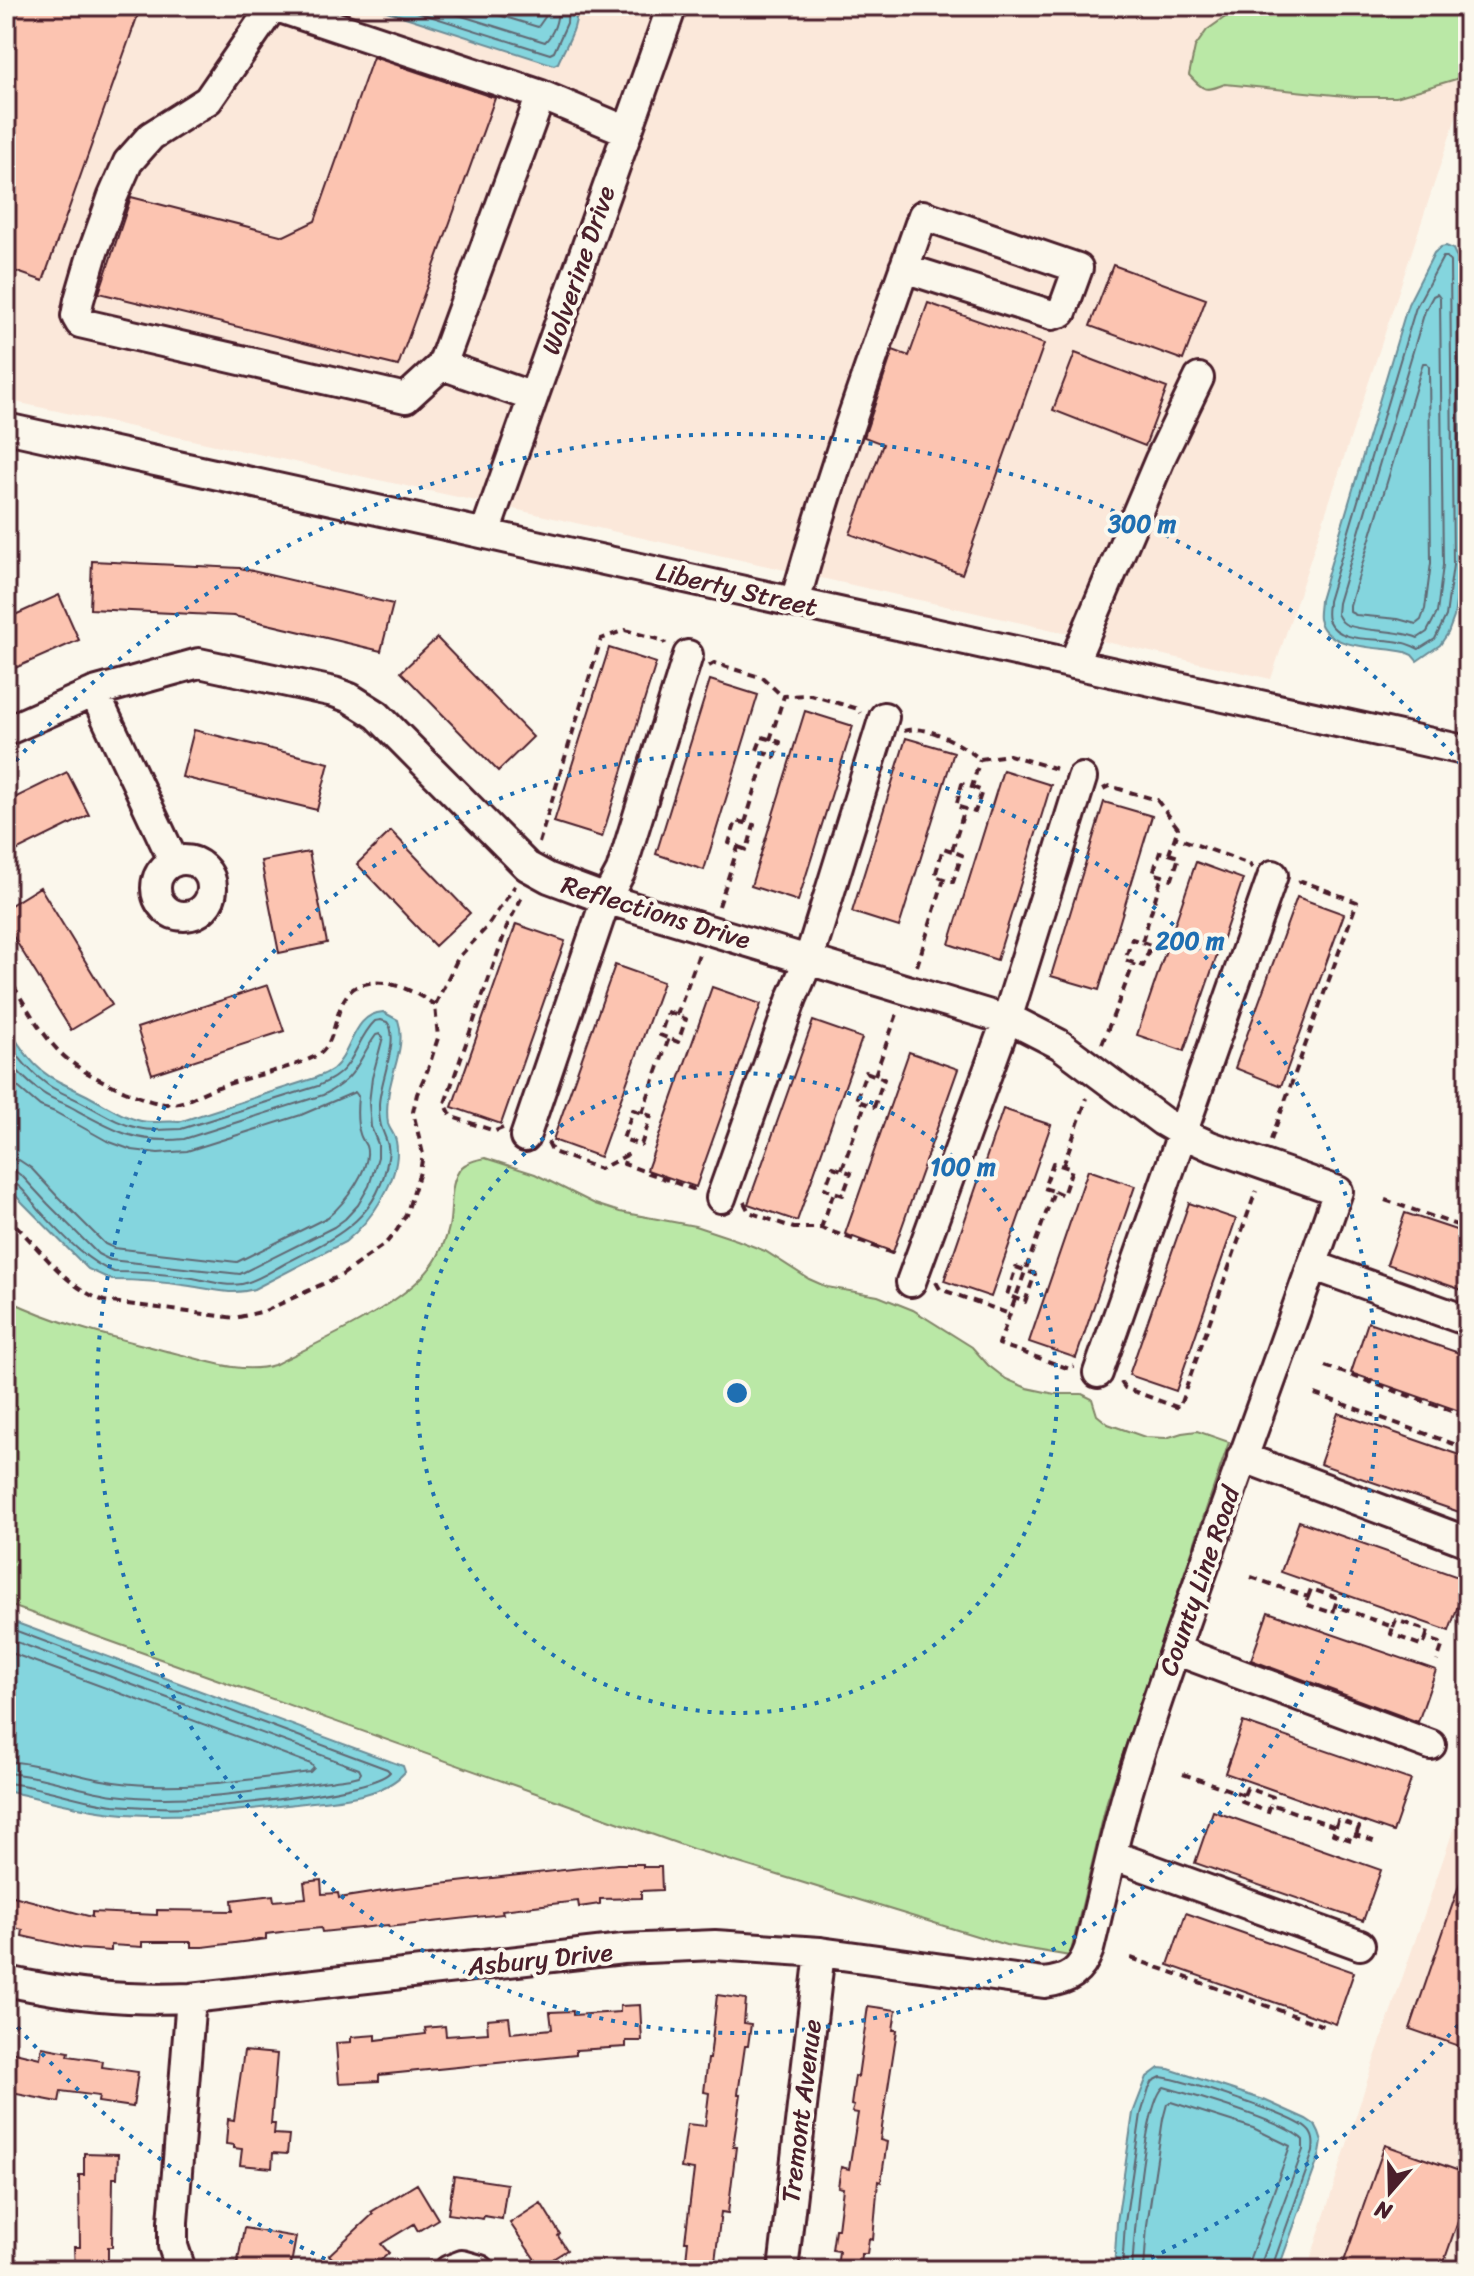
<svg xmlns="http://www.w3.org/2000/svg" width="1474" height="2276" font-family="Sriracha,sans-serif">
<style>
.built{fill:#fbe8da}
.green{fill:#bae8a6;stroke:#828468;stroke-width:2}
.water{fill:#84d5de;stroke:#6d8c96;stroke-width:2}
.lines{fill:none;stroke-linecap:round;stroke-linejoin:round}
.shore{stroke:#616873;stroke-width:2}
.building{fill:#fcc4b1;stroke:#4a1f2b;stroke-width:2}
.minor-casing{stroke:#4a1f2b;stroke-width:34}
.path{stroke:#4a1f2b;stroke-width:4;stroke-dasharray:8 6;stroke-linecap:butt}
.minor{stroke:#fbf7ec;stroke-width:28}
.ring{fill:none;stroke:#1f6fb2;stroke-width:4;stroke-dasharray:4 8}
.labels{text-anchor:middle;stroke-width:8;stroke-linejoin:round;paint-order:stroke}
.street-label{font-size:26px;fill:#4a1f2b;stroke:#fbf7ec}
.centre{fill:#1f6fb2;stroke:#fbf7ec;stroke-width:4}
.ring-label{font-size:24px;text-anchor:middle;font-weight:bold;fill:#1f6fb2;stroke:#fbf7ec;stroke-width:8;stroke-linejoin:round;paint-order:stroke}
</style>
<rect width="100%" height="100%" fill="#fbf7ec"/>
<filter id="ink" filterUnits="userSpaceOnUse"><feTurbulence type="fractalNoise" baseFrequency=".0125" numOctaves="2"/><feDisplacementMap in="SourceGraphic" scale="16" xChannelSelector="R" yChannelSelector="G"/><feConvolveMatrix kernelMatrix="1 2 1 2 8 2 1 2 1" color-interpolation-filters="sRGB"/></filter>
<g filter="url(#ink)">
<!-- built -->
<path class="built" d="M6 6H1237L1235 10 1207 30 1209 90 1225 84 1355 97H1396L1456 79 1468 70V81L1271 679 518 510 6 400Z
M1468 1787V2270H1307L1370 2072Z"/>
<!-- green -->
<path class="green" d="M1237 6H1468V70L1456 79 1396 97H1355L1225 84C1205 92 1204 91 1189 75L1195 47 1207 30 1235 10Z
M485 1158 535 1174 595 1204 620 1212 695 1226 737 1240 765 1251 809 1279 827 1287 878 1296 913 1310 972 1347 988 1365 1006 1379 1027 1388 1055 1394H1082L1092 1399 1097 1415 1108 1424 1145 1437 1166 1438 1182 1433 1197 1431 1229 1442 1107 1801 1070 1956 1006 1945 693 1849 6 1604V1299C59 1325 115 1338 171 1352 204 1360 241 1375 274 1365 320 1341 414 1302 438 1256 442 1248 447 1237 449 1227 453 1209 448 1182 462 1167 468 1161 477 1160 485 1158Z"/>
<!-- water -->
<path class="water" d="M371 6H575C581 24 565 46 558 63L554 65Z
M1446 246 1453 249 1458 260 1461 565 1454 617 1448 633 1440 645 1417 661 1412 655 1405 652C1381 646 1326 651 1319 619 1318 614 1320 605 1320 600L1408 304 1434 253 1441 247Z
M383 1012 398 1020C407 1046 390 1073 388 1099 387 1107 387 1117 388 1124 390 1130 395 1135 396 1141 403 1177 371 1221 345 1242L254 1289C232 1296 212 1289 190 1286 164 1282 138 1280 112 1280L88 1269 6 1186V1024C19 1045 33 1069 56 1080 67 1086 79 1091 90 1097 107 1106 123 1117 141 1121 155 1124 166 1120 179 1122L315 1078C321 1075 328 1073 333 1069 353 1052 352 1014 383 1012Z
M6 1619 403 1766 405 1772C380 1800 330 1799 296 1804 235 1811 175 1819 114 1813 78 1809 41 1798 6 1791Z
M1159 2068 1169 2069 1264 2100 1306 2119 1315 2125 1319 2133 1322 2142 1320 2154 1278 2270H1114L1117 2222 1133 2113 1147 2077Z"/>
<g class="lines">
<!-- shore -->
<path class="shore" d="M398 6 550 54 554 52 567 23 568 6
M430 6 545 42C554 33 558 19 558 6
M469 6 538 27 545 17 546 6
M1443 257H1447L1450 262 1453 565 1446 616 1435 639 1419 649C1411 645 1403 642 1394 641 1374 638 1338 643 1328 620 1326 614 1328 607 1328 601L1416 307Z
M1437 294 1440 298 1443 565 1437 613 1427 632 1418 638C1397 629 1359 632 1345 624 1340 621 1340 618 1337 614L1338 603 1425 311 1433 296Z
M1423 363H1427L1429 367 1431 563 1425 609 1421 620 1416 624 1398 619 1356 615 1350 612V605Z
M6 1039C17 1057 31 1073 48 1085 60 1093 75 1098 87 1105 104 1114 119 1124 138 1128 153 1132 166 1129 181 1129L318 1086C324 1083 331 1080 336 1076 355 1063 358 1037 375 1021L381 1020 387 1022C401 1037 379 1083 379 1105 379 1112 379 1122 382 1129 386 1140 390 1146 388 1158 378 1220 336 1237 286 1263 273 1270 257 1281 242 1284 226 1287 209 1281 193 1278 167 1274 140 1272 114 1272 86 1262 59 1231 39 1210 30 1199 20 1182 6 1180
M6 1058C17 1071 29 1084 43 1093 51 1099 62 1102 71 1107 113 1130 135 1144 184 1139L323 1095C359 1077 355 1064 376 1035L380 1034 383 1037 372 1078 369 1103 371 1127 378 1144V1157L369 1186 358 1205 345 1219 334 1227 240 1274 110 1260 98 1254 48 1204 23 1177 15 1171 6 1170
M6 1077 40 1106 55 1112 107 1141 132 1150 158 1153 187 1151 301 1115 355 1092 358 1096C357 1107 356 1123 360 1134 361 1138 364 1142 366 1146 373 1167 344 1204 328 1217L237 1262 114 1248 105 1244 57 1196 31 1168 19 1160 6 1158
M6 1627 387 1769 390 1772C374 1791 248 1803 218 1806 184 1808 148 1808 114 1805 78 1801 42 1786 6 1783
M6 1638 359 1769 361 1773 359 1776 351 1778C273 1788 193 1805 114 1795 78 1790 42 1775 6 1773
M6 1651 311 1764 314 1768 310 1772C246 1780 179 1791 114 1782 78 1777 42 1763 6 1761
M1122 2270 1125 2223 1141 2114 1149 2088 1153 2081 1161 2077C1184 2080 1292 2115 1307 2129 1314 2135 1314 2143 1313 2152L1271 2270
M1132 2270C1134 2239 1144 2103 1164 2087 1192 2095 1286 2122 1303 2140V2150L1262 2261 1261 2270
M1144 2270 1147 2225 1163 2119 1167 2104 1171 2102 1253 2128 1290 2146 1250 2258 1249 2270"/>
</g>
<!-- building -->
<path class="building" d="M6 6H141L43 281 6 268Z
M373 57 495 98 398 366 99 293 131 197 284 236 315 221Z
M1113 265 1206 299 1183 360 1090 326Z
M928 303 1044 344 962 574 850 534 883 444 864 437 893 350 909 356Z
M1075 353 1167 388 1145 446 1053 410Z
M92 561 240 568 393 604 381 651 234 616 90 609Z
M59 595 79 640 6 672V619Z
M437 638 533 737 498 771 401 672Z
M609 648 656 663 602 837 554 822Z
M710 680 758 695 704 870 656 854Z
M805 711 853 726 798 901 751 886Z
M194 730 329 763 317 810 182 777Z
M906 738 954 752 899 927 852 912Z
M1003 770 1051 785 997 960 949 944Z
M67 772 89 815 6 856V802Z
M1104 802 1152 816 1099 990 1051 976Z
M391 831 470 913 435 946 357 864Z
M309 852 327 943 279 953 261 861Z
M1196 862 1243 879 1184 1051 1137 1035Z
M40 887 112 1005 71 1030 6 925V908Z
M1297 897 1344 914 1281 1086 1235 1068Z
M516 924 565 941 501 1124 452 1107Z
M615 965 663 982 600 1157 553 1140Z
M268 985 284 1031 152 1074 137 1028Z
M712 987 761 1004 696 1187 647 1170Z
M813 1021 862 1038 797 1221 748 1204Z
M909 1052 958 1069 893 1252 845 1234Z
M1003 1109 1051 1125 991 1297 944 1281Z
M1088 1170 1135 1186 1076 1358 1029 1342Z
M1189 1203 1236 1219 1176 1391 1129 1375Z
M1405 1213 1468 1234V1292L1387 1264Z
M1368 1322 1468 1356V1414L1351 1373Z
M1338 1413 1468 1458V1515L1320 1464Z
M1299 1521 1467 1580 1449 1631 1281 1572Z
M1268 1612 1436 1670 1418 1722 1251 1660Z
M1243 1722 1411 1780 1393 1832 1225 1773Z
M1213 1811 1381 1870 1363 1921 1195 1863Z
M617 1864H643V1867H661L662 1890 641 1891V1898L600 1899V1904L579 1907 578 1901 534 1906 502 1910 503 1914 389 1927 388 1925 322 1932 321 1928 289 1931 266 1934V1939L203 1947H191V1942H142V1947L111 1945V1951L80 1949 22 1936 23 1930 6 1926V1894L92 1917V1912L157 1915V1910L233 1911 232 1900 273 1895 274 1901 306 1898 304 1882 321 1880 322 1894 338 1893 339 1898 396 1889Z
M1465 1868H1468V2049L1410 2029Z
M1186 1913 1354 1972 1336 2024 1168 1965Z
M717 1995 746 1999 744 2023 751 2024 748 2046H745L738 2094H741L733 2147H736L728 2213 721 2212 714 2270H685L688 2241H685L694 2170 681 2168 687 2124 705 2126 709 2093 704 2092 708 2059H710Z
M640 2005 642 2041H626V2047L576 2050V2055L379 2075V2081L339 2083 336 2043 351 2042V2037L376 2035V2040L426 2034 425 2028 445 2026 446 2036 488 2033 487 2019 509 2017 511 2033 552 2029 550 2012 573 2011V2015L620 2012V2006Z
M868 2006 896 2010 893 2030H897L880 2140 887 2142 881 2182 878 2181 873 2240 869 2239 867 2254H861L860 2270H837L839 2251 832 2250 835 2229H838L843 2188 838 2187 841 2167 849 2169 858 2113 852 2112 854 2106 851 2105 855 2076 858 2077Z
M42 2047 69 2052 68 2056 103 2061 102 2067 138 2072 133 2107 98 2102 99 2096 61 2091 59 2102 6 2092V2050L40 2058Z
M244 2051 277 2054 271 2124H275L274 2134 289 2135 287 2154 273 2153 272 2168 240 2165 242 2149 234 2148V2145L226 2144 228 2119 234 2120Z
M1385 2145 1468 2174V2193L1441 2270H1341Z
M84 2153 118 2154 117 2178H113L112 2247H108V2270H75L74 2247H80L79 2175H84Z
M454 2176 507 2184 502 2219 484 2216 483 2219 448 2214Z
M417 2184 438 2219 418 2231 414 2224 381 2244 389 2253 370 2270H321L333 2259 329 2255 373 2214 371 2212Z
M541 2203 560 2234 558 2236 567 2250 540 2267 510 2223Z
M244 2228 296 2237 290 2270H274L253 2266V2269L237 2266Z"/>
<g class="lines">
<defs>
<path id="minor" d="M273 6 208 100 151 136 128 162 113 196 93 252 79 300 76 316 80 323 406 398 442 365 533 397
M274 6 541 95 627 131
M442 365 541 95
M6 428 1468 751
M485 533 672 6
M795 602C831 471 878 343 923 215L1078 268 1062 312 1052 315 904 268
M1073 664 1160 459 1199 378
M94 692 174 862
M6 731 94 692 199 663 334 692 350 698 377 715 527 866 549 878 606 899 1020 1024 1059 1044 1162 1121 1186 1135 1210 1146 1338 1191C1273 1380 1201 1566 1139 1756 1118 1819 1105 1884 1089 1949 1081 1972 1069 1980 1044 1983L820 1952 715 1945 623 1949 191 1998C123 2001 72 1995 6 1981
M156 888a28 28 0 1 1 56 0a28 28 0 1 1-56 0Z
M525 1137 606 899 621 871 688 655
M721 1198 792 998 809 959 884 717
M1312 1265 1468 1321
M911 1282 1007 1019 1082 778
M1098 1373 1273 875
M1242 1457 1468 1542
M1175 1650 1431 1745
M1112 1855 1360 1945
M181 2270 173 2246V2222L191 1998
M449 2270 462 2265 480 2270
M783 2270 820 1952"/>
</defs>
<!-- minor casing -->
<use href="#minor" class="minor-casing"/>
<!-- path -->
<path class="path" d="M709 666 714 663 763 678 783 697
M904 731C928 723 962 745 980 759L1009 755 1057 769 1058 772
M770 740 784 696 811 695 858 709 860 713
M972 787 982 791 975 812 956 806 962 784 972 787 980 759
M1103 789 1109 786 1157 800 1178 828 1175 837
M745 823 766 754 767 753 757 750 762 737 780 742 775 757 766 754
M539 843 601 639 625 630 664 641 665 644
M952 851 943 848 935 876 953 882 962 855 952 851 965 808
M1169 854 1179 857 1172 879 1153 873 1160 852 1169 854 1175 837 1250 864 1252 868
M719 906 738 847V846L729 843 736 821 754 825 747 850 738 847
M1142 942 1151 945 1143 966 1125 960 1132 939 1142 942 1162 876
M917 966 944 879
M6 974C24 1002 45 1043 71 1062 88 1075 107 1083 125 1091 140 1097 156 1105 172 1104 187 1103 198 1094 212 1089 221 1086 231 1083 241 1080 259 1075 309 1063 322 1052 339 1036 334 993 361 985 386 976 415 992 435 1005
M668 1012 686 1019 678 1042 660 1035Z
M677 1015 699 954
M1102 1044 1134 963
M866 1072 884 1079 874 1107 856 1100Z
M875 1075 897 1014
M633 1110 651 1116 641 1145 623 1139Z
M642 1113 669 1038
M503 1128 495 1131 452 1117 445 1103 508 924 523 895
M1271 1140 1357 902 1302 881 1294 885
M548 1142 553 1152 600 1169 627 1155 624 1164 693 1189 698 1187
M1063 1166 1087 1098
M833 1167 851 1173 843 1195 825 1189Z
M842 1169 865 1104
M1054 1191 1063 1195 1072 1169 1053 1163 1044 1188 1054 1191 999 1344 1070 1369 1074 1366
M1385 1200 1468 1229
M744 1202 749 1212 794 1228H821L892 1253 898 1251
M6 1216C38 1245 63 1286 104 1301L235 1318 265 1311 342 1275 386 1243 397 1230 406 1215 420 1172 423 1154 413 1112 417 1094 428 1069 438 1038 435 1005 458 958 486 928 515 886
M821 1228 834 1192
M1016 1267 1035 1274 1025 1302 1007 1295Z
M936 1282 940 1289 1010 1314
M1325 1366 1468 1417
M1121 1382 1125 1388 1179 1408 1256 1191
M1315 1394 1468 1449
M1251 1577 1308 1597 1305 1604 1333 1613 1335 1606 1393 1627 1391 1634 1423 1646 1426 1638 1443 1644 1437 1661
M1308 1597 1311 1589 1338 1598 1335 1606
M1393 1627 1396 1620 1428 1631 1426 1638
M1183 1774 1244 1795 1242 1802 1268 1812 1271 1804 1336 1827 1333 1834 1354 1841 1356 1835 1379 1843
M1244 1795 1247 1788 1273 1797 1271 1804
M1336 1827 1338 1820 1359 1827 1356 1835
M1131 1958 1324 2026"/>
<!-- minor -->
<use href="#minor" class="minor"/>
</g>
</g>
<!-- distance rings -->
<g class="ring">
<circle cx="737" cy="1393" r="320"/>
<circle cx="737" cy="1393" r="640"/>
<path d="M1466 2016A959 959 0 0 1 1127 2269M347 2269A959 959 0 0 1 8 2016M8 770A959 959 0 0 1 1466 770"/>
</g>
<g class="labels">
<!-- street labels -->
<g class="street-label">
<text transform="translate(578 270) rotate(-71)" y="9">Wolverine Drive</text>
<text transform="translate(737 589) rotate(13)" y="9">Liberty Street</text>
<text transform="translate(656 912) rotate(17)" y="9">Reflections Drive</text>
<text transform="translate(1199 1581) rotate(-71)" y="9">County Line Road</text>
<text transform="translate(540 1959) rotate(-6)" y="9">Asbury Drive</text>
<text transform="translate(801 2111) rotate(-83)" y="9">Tremont Avenue</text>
</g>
</g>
<circle cx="737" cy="1393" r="12" class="centre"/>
<g class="ring-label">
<text x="1142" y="532">300 m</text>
<text x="1190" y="949">200 m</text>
<text x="963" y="1175">100 m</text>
</g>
<!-- margin -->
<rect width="1474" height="2276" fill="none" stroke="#fbf7ec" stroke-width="32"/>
<rect x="16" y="16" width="1442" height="2244" fill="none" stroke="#4a1f2b" stroke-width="3" filter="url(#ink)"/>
<!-- north arrow -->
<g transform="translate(1390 2192) rotate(200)" stroke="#fbf7ec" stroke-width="6" paint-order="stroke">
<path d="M0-6L14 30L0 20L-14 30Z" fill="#4a1f2b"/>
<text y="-12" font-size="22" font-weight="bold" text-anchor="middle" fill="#4a1f2b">N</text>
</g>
</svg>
